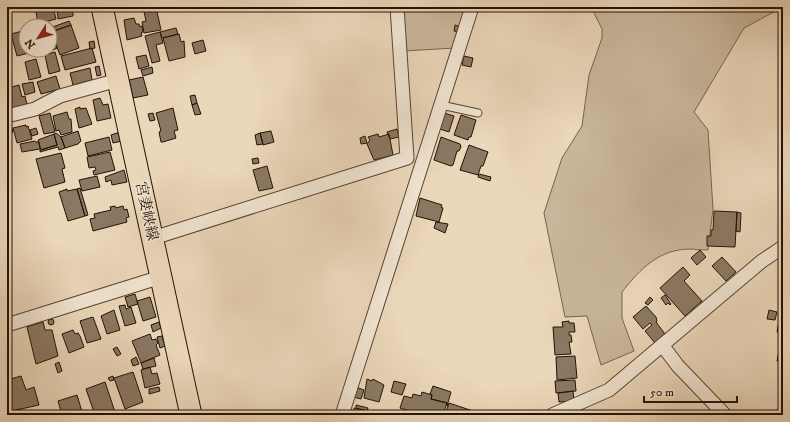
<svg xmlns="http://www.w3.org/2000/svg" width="790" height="422" font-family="'IM FELL DW Pica','Noto Serif JP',serif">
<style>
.green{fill:#c9b69b;stroke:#766450}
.building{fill:#8b7863;stroke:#231204}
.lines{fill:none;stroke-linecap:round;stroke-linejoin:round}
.lane-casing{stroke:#554332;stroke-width:9}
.street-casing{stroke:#554332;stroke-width:15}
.primary-casing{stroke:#231204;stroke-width:23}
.lane{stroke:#f2e5d2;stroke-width:7}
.street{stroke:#f2e5d2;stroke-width:13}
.primary{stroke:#ebd7ba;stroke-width:21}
.labels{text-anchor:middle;stroke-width:3;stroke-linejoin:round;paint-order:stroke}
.street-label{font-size:15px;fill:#231204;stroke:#f2e5d2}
</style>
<rect width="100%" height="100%" fill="#ebd7ba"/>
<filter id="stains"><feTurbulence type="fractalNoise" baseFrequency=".005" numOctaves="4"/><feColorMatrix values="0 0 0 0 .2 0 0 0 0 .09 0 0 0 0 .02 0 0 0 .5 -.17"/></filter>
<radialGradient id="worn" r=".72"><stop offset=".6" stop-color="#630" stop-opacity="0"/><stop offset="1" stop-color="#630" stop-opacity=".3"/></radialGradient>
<!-- green -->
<path class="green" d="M402 7H468L455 48 404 51Z
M591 7H783L744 28 694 112 708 130 713 209 708 250C699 250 688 248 679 250 654 254 637 273 622 292V318L634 351 601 365 587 316 565 317 544 213 562 158 582 126 589 75 602 38V29Z"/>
<!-- building -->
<path class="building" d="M53 7 56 19 38 24 36 12Z
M57 7H73V16L58 19Z
M143 7H156L161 30 144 33 142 22 146 21Z
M134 18 136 24H139L140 27 142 26 143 32 141 33 142 36 127 40 124 20Z
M69 21 71 25 51 32 50 28Z
M71 25 79 48 60 55 51 32Z
M455 25 461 27 460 32 454 31Z
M176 28 178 34 162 38 160 32Z
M26 30V50H33V52L17 56 11 34Z
M51 32 57 48 53 50 50 42Z
M160 32 163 43 156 45 160 61 152 63 145 36Z
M179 34 181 42 184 41 185 57 169 61 163 38Z
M203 40 206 51 195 54 192 43Z
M94 41 95 48 90 49 89 42Z
M92 48 96 62 65 70 61 56Z
M55 52 60 71 49 74 45 55Z
M146 55 149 66 139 69 136 57Z
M464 56 473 58 471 67 462 65Z
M36 59 41 77 29 80 25 62Z
M99 66 101 75 97 76 95 67Z
M152 67 153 73 143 76 141 70Z
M90 68 92 80 73 85 70 73Z
M56 76 60 89 41 94 37 82Z
M143 77 148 95 133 98 129 80Z
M33 82 35 92 25 95 22 84Z
M19 85 22 97 25 96 27 105 12 108 8 88Z
M195 95 197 103 192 105 190 96Z
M7 97 10 105 7 106Z
M100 98 103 105 108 104 111 118 97 121 93 100Z
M197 103 201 114 195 115 192 105Z
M80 107V109L86 108 92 124 79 128 75 109Z
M173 108 178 130 174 131 176 138 163 142H161L159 132 161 131 156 113Z
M67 112 69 119H71L72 132 61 135 59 130 56 131 53 116Z
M50 113 55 132 44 134 39 116Z
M153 113 155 120 150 121 148 114Z
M444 113 454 116 449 132 440 129Z
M461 115 476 120 471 137H469L468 140 454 135Z
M10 123 13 132 7 135V124Z
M26 125V127L28 126 32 139 17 143 13 128Z
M36 128 38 134 32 136 30 130Z
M397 129 399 137 390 139 387 132Z
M78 131 81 141 78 144 65 148 61 137Z
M271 131 274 142 263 145 260 133Z
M120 132 122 141 113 143 111 135Z
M56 133 61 137 65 148 59 150 58 147 40 152V150L57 145 54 134Z
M260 133 263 144 257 145 255 135Z
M54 134 57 145 41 150 38 140Z
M378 134 379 137 389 134 393 155 374 160 367 144 370 140 368 137Z
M365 136 367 143 361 144 360 138Z
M109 137 112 150 88 156 85 143Z
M441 137 460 144 461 147 459 151H457L453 165 451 166 434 160Z
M35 141 36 142H39L40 149 22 152 20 144Z
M469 145 488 152 483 166H481L478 175 460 170Z
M110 152 115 170 94 175 93 171 96 170 95 167 89 168 87 157Z
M61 153 65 168 62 169 65 182 44 188 36 159Z
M258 158 259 163 253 164 252 159Z
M267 166 273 188 259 191 253 170Z
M124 170 127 182 112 185 111 180 106 182 105 177Z
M479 174 491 177 490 181 478 177Z
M97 176 100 187 82 191 79 180Z
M80 188 88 215 85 216 77 189Z
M67 189V191L77 189 85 216 68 221 59 192Z
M420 198 442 205 441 207 443 208 439 222 416 216Z
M115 206 116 208 123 206 124 210 127 209 129 217 126 218 127 222 93 231 90 219 95 218 94 214 111 210 110 207Z
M714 211 737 212 735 247 707 246V236H711V230H713Z
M737 212 741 213 740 232 736 231Z
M436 222 448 224 445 233 434 228Z
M700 250 706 257 697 265 691 258Z
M722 257 736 272 726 281 712 266Z
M683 267 690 275 684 281 702 301 685 316 660 288Z
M135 294 138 304 128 307 125 297Z
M665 295 671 304 670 305 668 303 666 305 661 298Z
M150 297 156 317 143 321 137 301Z
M650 297 653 300 648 305 645 303Z
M125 305 126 309 131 307 136 323 125 326 119 306Z
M646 306 656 317 657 321 656 322 665 334 655 343 645 331 652 325 650 323 643 329 633 317Z
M114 310 120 330 107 334 101 316Z
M769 310 777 312 775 320 767 319Z
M780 315 783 316V333L777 332Z
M93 317 101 339 87 343 80 321Z
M48 322a3 3 0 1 1 6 0a3 3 0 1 1-6 0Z
M569 321V323H574L575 332H569V335H571L572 342H569L571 354 555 355 553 327H563L562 322Z
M43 322 45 330H52L58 356 36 364 27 327Z
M159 322 161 328 153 332 151 325Z
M73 330 75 334 78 333 80 336 84 347 69 353 62 334Z
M150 334 152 340 156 339 158 343 156 345 160 355 141 363 132 341Z
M162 336 165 346 160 348 157 337Z
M781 340H783V362L777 361Z
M117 347 121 354 117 356 113 349Z
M575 356 577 378 557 380 556 357Z
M136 357 139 364 133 366 131 360Z
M154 358 156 366 143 369 141 363Z
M59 362 62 371 58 373 55 364Z
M150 367 152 374 157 373 160 384 145 388 141 370Z
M133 372 143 402 125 409 114 378Z
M21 376 26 390 34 387 39 405 12 411 7 396V380Z
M113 376 114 380 110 381 108 378Z
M367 379 372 381 373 379 384 385 379 402 364 398Z
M575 380 576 391 556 393 555 381Z
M394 381 406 384 402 395 391 392Z
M105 382 116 415H95L86 389Z
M433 386 451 392 447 406V403L431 399 432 395 430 394Z
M159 387 160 391 149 394V389Z
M356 387 364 390 361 399 353 397Z
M573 391 574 401 559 402 558 393Z
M422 392 432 395 431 399 447 403 443 415H422L400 408 404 396 412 398 413 394 421 396Z
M77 395 83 415H62L58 401Z
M7 396 12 411 20 409 21 412 9 415Z
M449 403 473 411 471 415H445Z
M356 405 368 408 367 411 356 408Z
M354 408 378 413V415H348L349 413 353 414Z
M498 411 507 413 506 415H497Z"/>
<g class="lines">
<defs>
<path id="lane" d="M441 105 478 113"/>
<path id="street" d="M7 116 35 109 60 96 118 80
M153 238 407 158 397 7
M7 325 161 277
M662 345 678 366 725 415
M342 415 472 7
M552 415 609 390 762 261 783 247
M782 415 783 414"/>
<path id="primary" d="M102 7 191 415"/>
</defs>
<!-- lane casing -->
<use href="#lane" class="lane-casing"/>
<!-- street casing -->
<use href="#street" class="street-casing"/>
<!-- primary casing -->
<use href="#primary" class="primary-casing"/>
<!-- lane -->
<use href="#lane" class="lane"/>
<!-- street -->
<use href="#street" class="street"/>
<!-- primary -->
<use href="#primary" class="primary"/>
</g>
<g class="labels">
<!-- street labels -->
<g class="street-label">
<text transform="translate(147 211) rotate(78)" y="5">宮妻峡線</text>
</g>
</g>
<!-- margin -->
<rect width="790" height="422" fill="none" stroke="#ebd7ba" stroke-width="24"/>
<rect x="8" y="8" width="774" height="406" fill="none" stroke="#231204" stroke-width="2"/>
<rect x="12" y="12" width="766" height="398" fill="none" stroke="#231204"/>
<!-- north arrow -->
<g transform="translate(38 38) rotate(234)"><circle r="19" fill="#f2e5d2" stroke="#9f9180"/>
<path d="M0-3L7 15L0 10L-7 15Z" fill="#8f2418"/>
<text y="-6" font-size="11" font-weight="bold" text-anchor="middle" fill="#231204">N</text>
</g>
<!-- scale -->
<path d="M644 396v6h93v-6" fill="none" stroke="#231204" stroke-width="2"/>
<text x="650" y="396" font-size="12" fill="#231204" stroke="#f2e5d2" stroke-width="3" paint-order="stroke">50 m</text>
<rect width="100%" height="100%" filter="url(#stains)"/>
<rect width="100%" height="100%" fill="url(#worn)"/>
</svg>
